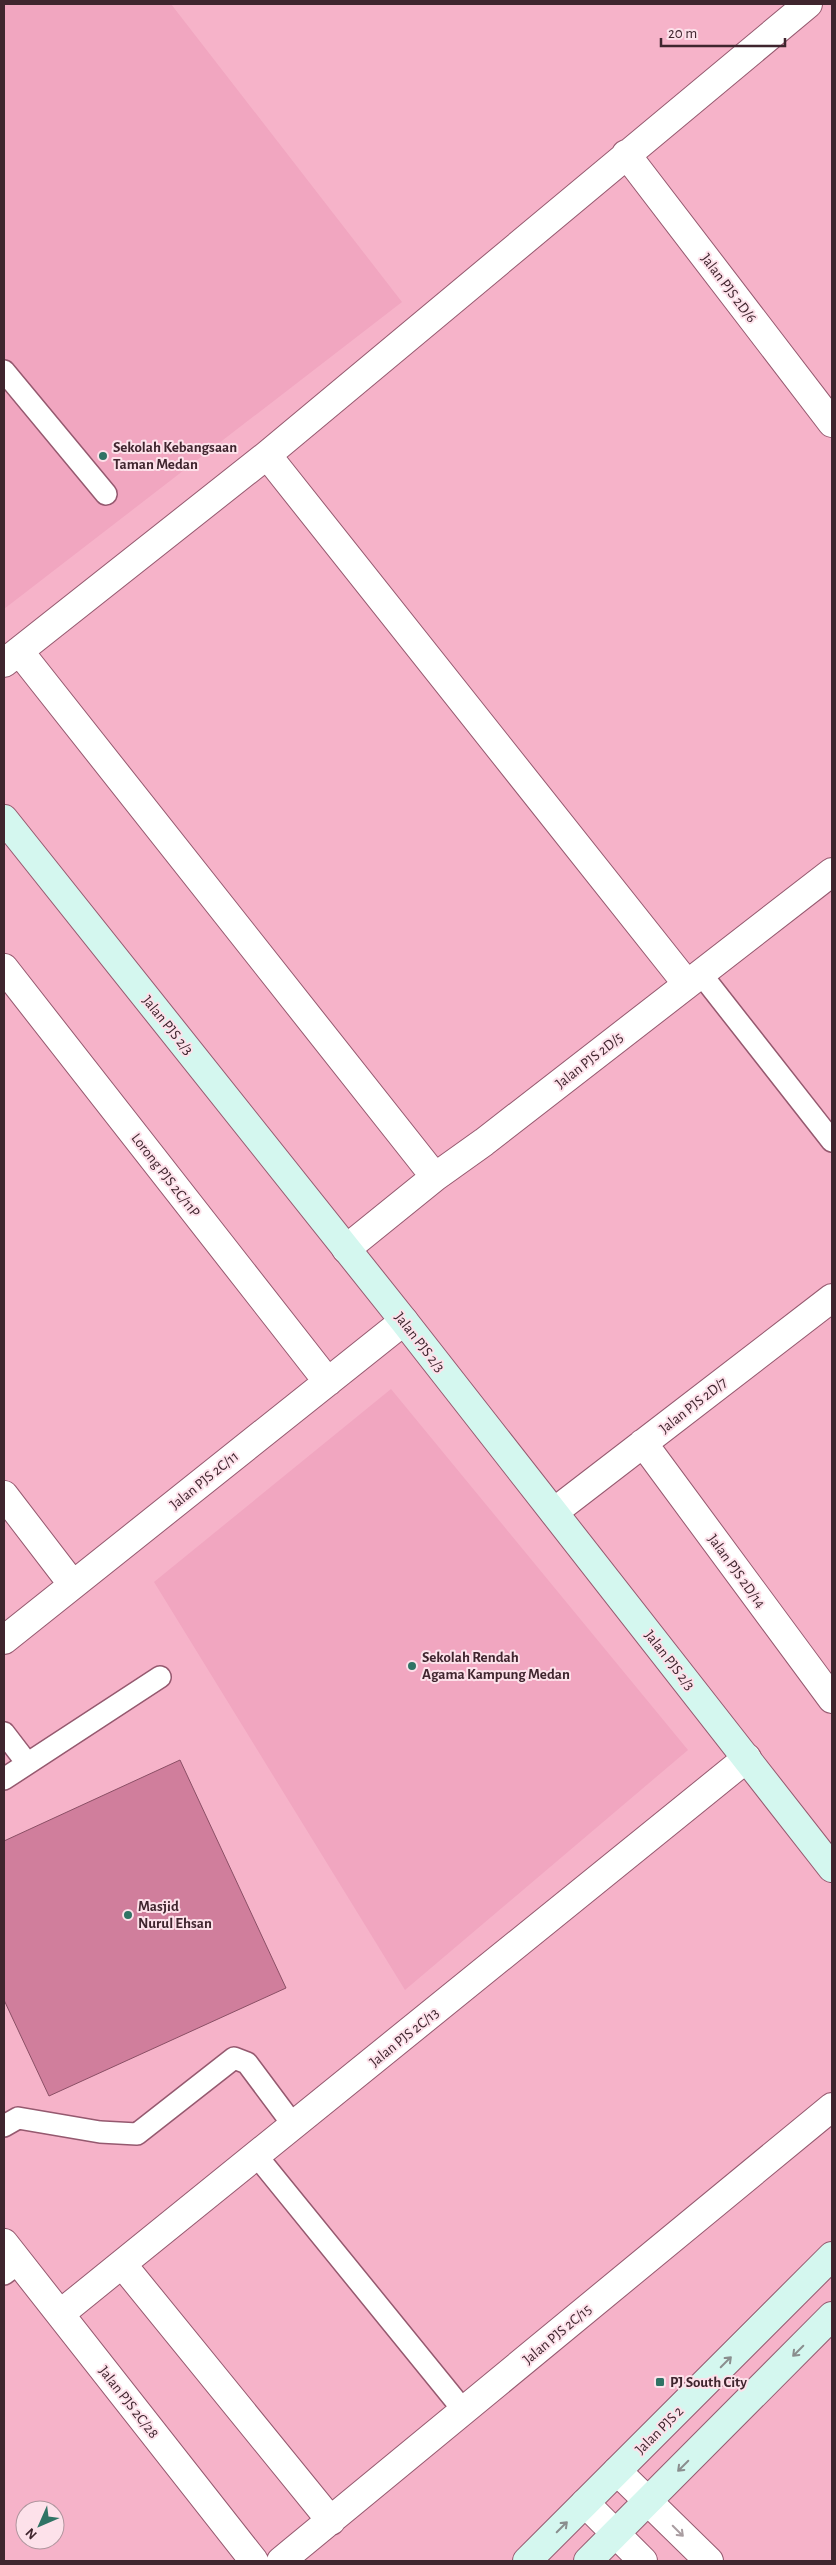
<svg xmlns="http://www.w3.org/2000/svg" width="836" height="2565" font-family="'Alegreya Sans',sans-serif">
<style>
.built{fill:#f1a6c0}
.building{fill:#d07e9c;stroke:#8a4f65}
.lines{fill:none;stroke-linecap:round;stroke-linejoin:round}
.lane-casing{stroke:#95596f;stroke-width:24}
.street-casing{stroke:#95596f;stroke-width:30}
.secondary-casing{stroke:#95596f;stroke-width:30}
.lane{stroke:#fff;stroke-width:21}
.street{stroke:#fff;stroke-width:28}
.secondary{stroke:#d4f7ef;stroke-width:28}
.oneway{stroke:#8a8e8e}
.oneway2{stroke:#a99da1}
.poi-dot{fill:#307365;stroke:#fde1ea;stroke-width:2}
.labels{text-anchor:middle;stroke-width:4;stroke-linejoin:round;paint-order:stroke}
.street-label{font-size:15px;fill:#3f252e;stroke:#fde1ea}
.poi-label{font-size:15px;font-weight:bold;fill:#3f252e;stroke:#fde1ea;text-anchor:start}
</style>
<rect width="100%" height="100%" fill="#f6b3c9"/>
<!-- built -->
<path class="built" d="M4 4H171L402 302 4 609Z
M391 1389 688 1750 405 1990 154 1582Z"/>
<!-- building -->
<path class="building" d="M180 1760 286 1988 49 2096 4 2000V1841Z"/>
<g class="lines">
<defs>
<path id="lane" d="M4 371 106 494
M701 974 832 1141
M4 1733 27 1763
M4 1779 160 1677
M4 2126 18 2118 100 2132 137 2134 234 2058 247 2063 294 2126
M256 2155 464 2411
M4 2274 19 2263"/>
<path id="street" d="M626 154 832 423
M267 455 687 984
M19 651 435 1177
M4 663 267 455 808 4
M4 968 328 1382
M346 1249 435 1177 484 1142 832 872
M643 1443 832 1699
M4 1495 73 1585
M554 1512 832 1298
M4 1640 404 1321
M4 2243 254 2561
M122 2264 331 2521
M60 2314 747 1758
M617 2471 709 2561
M585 2503 643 2561
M281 2561 832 2107"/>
<path id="secondary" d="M4 819 404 1321 832 1868
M527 2561 832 2256
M588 2561 832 2316"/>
</defs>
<!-- lane casing -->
<use href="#lane" class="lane-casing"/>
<!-- street casing -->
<use href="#street" class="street-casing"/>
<!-- secondary casing -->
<use href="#secondary" class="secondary-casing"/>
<!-- lane -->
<use href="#lane" class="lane"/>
<!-- street -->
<use href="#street" class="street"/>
<!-- secondary -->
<use href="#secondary" class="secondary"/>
</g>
<!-- one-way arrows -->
<defs><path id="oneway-shaft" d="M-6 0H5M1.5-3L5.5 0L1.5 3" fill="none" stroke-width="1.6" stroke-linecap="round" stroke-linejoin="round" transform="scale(1.25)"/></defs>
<g class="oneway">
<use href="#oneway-shaft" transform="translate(798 2351) rotate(135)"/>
<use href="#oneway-shaft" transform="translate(726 2362) rotate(-45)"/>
<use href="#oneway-shaft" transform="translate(683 2466) rotate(135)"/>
<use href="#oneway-shaft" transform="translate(562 2527) rotate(-45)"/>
</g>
<use class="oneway2" href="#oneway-shaft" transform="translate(678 2531) rotate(45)"/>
<!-- markers -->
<g class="poi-dot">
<circle cx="103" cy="456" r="5"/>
<circle cx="412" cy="1666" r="5"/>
<circle cx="128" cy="1915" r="5"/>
<rect x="655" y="2377" width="10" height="10" rx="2.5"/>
</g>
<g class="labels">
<!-- street labels -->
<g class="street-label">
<text transform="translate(729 288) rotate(53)" y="5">Jalan PJS 2D/6</text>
<text transform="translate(168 1025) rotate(51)" y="5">Jalan PJS 2/3</text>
<text transform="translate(589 1060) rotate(-38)" y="5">Jalan PJS 2D/5</text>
<text transform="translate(166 1175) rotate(52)" y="5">Lorong PJS 2C/11P</text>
<text transform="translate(420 1342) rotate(52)" y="5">Jalan PJS 2/3</text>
<text transform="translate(693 1405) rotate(-38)" y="5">Jalan PJS 2D/7</text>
<text transform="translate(204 1480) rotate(-39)" y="5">Jalan PJS 2C/11</text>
<text transform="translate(737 1571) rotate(54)" y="5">Jalan PJS 2D/14</text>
<text transform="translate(670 1660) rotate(52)" y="5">Jalan PJS 2/3</text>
<text transform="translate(404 2037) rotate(-39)" y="5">Jalan PJS 2C/13</text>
<text transform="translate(557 2334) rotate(-40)" y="5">Jalan PJS 2C/15</text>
<text transform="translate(129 2402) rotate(52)" y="5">Jalan PJS 2C/28</text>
<text transform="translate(659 2430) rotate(-45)" y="5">Jalan PJS 2</text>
</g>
<!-- poi labels -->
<g class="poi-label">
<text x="113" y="452">Sekolah Kebangsaan<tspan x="113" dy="17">Taman Medan</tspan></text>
<text x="422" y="1662">Sekolah Rendah<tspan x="422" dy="17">Agama Kampung Medan</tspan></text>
<text x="138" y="1911">Masjid<tspan x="138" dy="17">Nurul Ehsan</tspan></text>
<text x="670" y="2387">PJ South City</text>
</g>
</g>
<!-- border -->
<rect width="836" height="2565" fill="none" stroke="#3f252e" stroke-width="10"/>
<!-- north arrow -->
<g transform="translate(40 2525) rotate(225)"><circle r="24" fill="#fde1ea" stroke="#b1969f"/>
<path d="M0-4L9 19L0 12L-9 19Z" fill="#307365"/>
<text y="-8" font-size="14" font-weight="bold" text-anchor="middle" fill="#3f252e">N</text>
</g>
<!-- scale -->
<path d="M661 38v8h124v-8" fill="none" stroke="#3f252e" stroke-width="2.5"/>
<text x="668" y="38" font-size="15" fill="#3f252e" stroke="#fde1ea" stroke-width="4" paint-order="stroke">20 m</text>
</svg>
